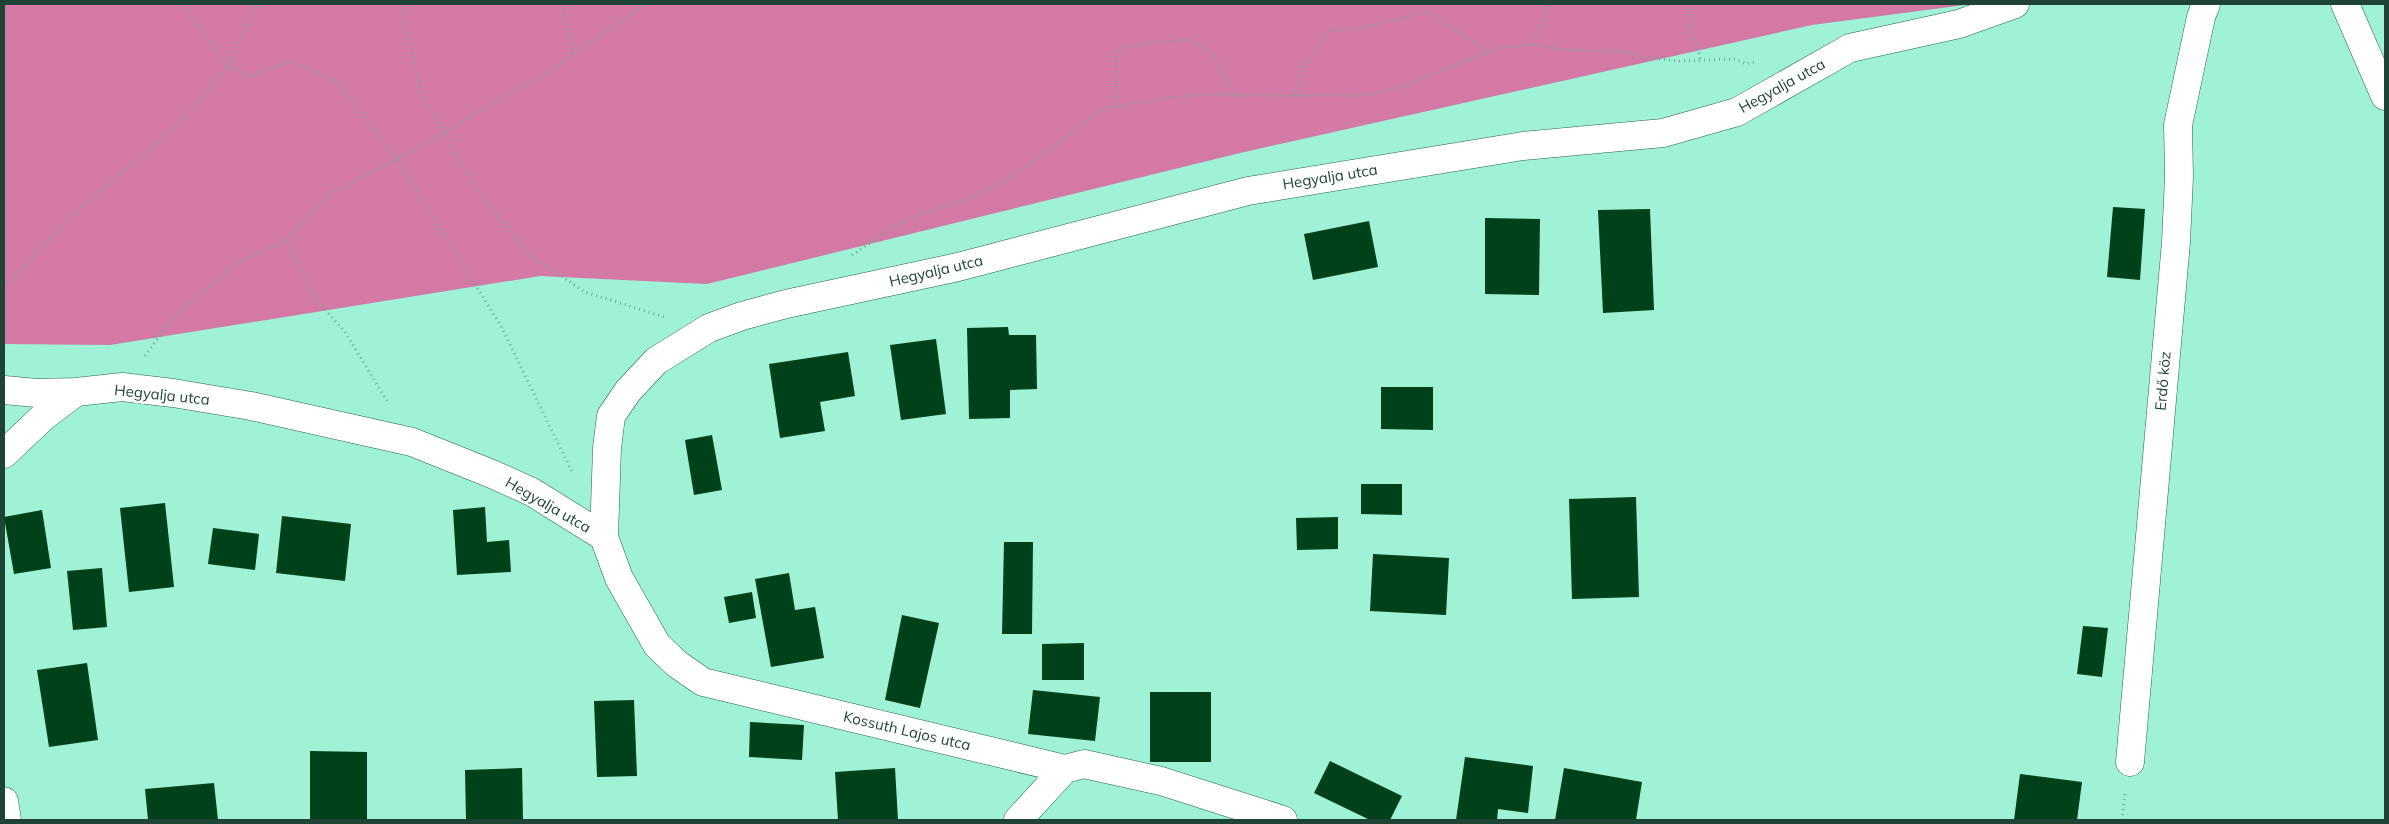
<svg xmlns="http://www.w3.org/2000/svg" width="2389" height="824" font-family="Mulish,sans-serif">
<style>
.forest{fill:#d478a5}
.building{fill:#004119}
.lines{fill:none;stroke-linecap:round;stroke-linejoin:round}
.street-casing{stroke:#236350;stroke-width:29}
.path{stroke:#6cac96;stroke-width:3;stroke-dasharray:1 4;stroke-linecap:butt}
.street{stroke:#fff;stroke-width:28}
.labels{text-anchor:middle;stroke-width:5;stroke-linejoin:round;paint-order:stroke}
.street-label{font-size:15px;fill:#204338;stroke:#fff}
</style>
<rect width="100%" height="100%" fill="#9ff2d5"/>
<!-- forest -->
<path class="forest" d="M4 4H1972L1812 25 1240 153 707 284 540 276 110 345 4 344Z"/>
<!-- building -->
<path class="building" d="M2113 207 2145 209 2140 280 2107 277Z
M1650 209 1654 310 1603 313 1598 210Z
M1485 218 1540 219 1539 295 1485 294Z
M1369 221 1378 267 1313 280 1304 234Z
M1008 327 1009 335H1036L1037 389 1010 390V418L969 419 967 328Z
M936 339 946 414 901 420 890 345Z
M848 352 855 396 820 402 825 431 780 438 769 364Z
M1381 387H1433V430L1381 429Z
M712 435 722 490 694 495 685 440Z
M1361 484H1402V515L1361 514Z
M1636 497 1639 597 1572 599 1569 499Z
M165 503 174 587 129 592 120 508Z
M485 507 487 542 509 540 511 572 457 575 453 510Z
M42 510 51 568 14 574 4 517Z
M282 516 351 524 345 581 276 573Z
M1338 517V549L1297 550 1296 518Z
M213 528 259 534 255 570 208 564Z
M1004 542H1033L1032 634H1002Z
M1373 554 1449 558 1446 615 1370 611Z
M102 568 107 627 73 630 67 571Z
M789 573 795 610 815 607 824 658 771 667 755 579Z
M752 592 756 618 729 623 724 597Z
M902 615 939 623 920 708 885 700Z
M2083 626 2108 628 2102 677 2077 674Z
M1084 643V680H1042V644Z
M87 663 98 740 49 747 37 670Z
M1033 690 1100 697 1095 741 1028 734Z
M1150 692H1211V762H1150Z
M634 700 637 776 597 777 594 701Z
M750 722 804 725 802 760 749 757Z
M310 751 367 752V820H310Z
M1465 757 1533 766 1528 813 1498 809 1497 820H1456Z
M1330 761 1402 796 1390 820H1370L1314 793Z
M522 768 523 820H466L465 770Z
M895 768 898 820H838L835 772Z
M1564 768 1642 782 1636 820H1555Z
M2020 774 2082 782 2077 820H2014Z
M214 783 218 820H148L145 789Z"/>
<g class="lines">
<defs>
<path id="street" d="M2345 4 2385 96
M4 390 37 393 76 392 122 387 173 393 251 406 412 442 492 474 532 492 604 537
M4 454 43 417 76 392
M2130 762 2176 242 2179 177 2178 125 2201 17 2206 4
M4 801 7 820
M1018 820 1065 769
M1283 820 1161 781 1084 764 1065 769 703 682 677 664 657 645 619 578 604 537 607 448 611 416 628 391 656 361 709 328 742 316 786 304 958 267 1248 191 1523 146 1663 133 1737 112 1850 48 1959 24 2015 4"/>
</defs>
<!-- street casing -->
<use href="#street" class="street-casing"/>
<!-- path -->
<path class="path" d="M183 4 228 66 250 76 291 61 339 83 397 159 501 326 572 472
M401 4 422 93 474 186 528 254 585 292 664 317
M563 4 573 55
M1689 4 1691 28 1701 61
M1533 44 1548 9 1553 4
M1295 96 1304 67 1320 45 1326 31 1360 28 1429 12 1488 52
M1114 107 1117 76 1115 53 1124 47 1188 39 1212 53 1235 96
M286 240 317 300 345 332 387 401
M852 255 894 227 921 214 974 197 1008 179 1047 152 1098 111 1128 104 1193 95H1370L1403 86 1499 48 1533 44 1560 49 1625 52 1643 57 1679 61 1735 59 1746 64 1754 62
M4 287 81 207 179 124 228 66 257 4
M145 356 173 317 236 264 286 240 331 194 423 145 508 94 549 73 589 43 646 4
M2122 820 2125 794"/>
<!-- street -->
<use href="#street" class="street"/>
</g>
<g class="labels">
<!-- street labels -->
<g class="street-label">
<text transform="translate(1782 86) rotate(-29)" y="5">Hegyalja utca</text>
<text transform="translate(1330 177) rotate(-9)" y="5">Hegyalja utca</text>
<text transform="translate(936 271) rotate(-13)" y="5">Hegyalja utca</text>
<text transform="translate(2163 381) rotate(-85)" y="5">Erdő köz</text>
<text transform="translate(162 395) rotate(6)" y="5">Hegyalja utca</text>
<text transform="translate(548 505) rotate(30)" y="5">Hegyalja utca</text>
<text transform="translate(907 731) rotate(13)" y="5">Kossuth Lajos utca</text>
</g>
</g>
<!-- border -->
<rect width="2389" height="824" fill="none" stroke="#204338" stroke-width="10"/>
</svg>
